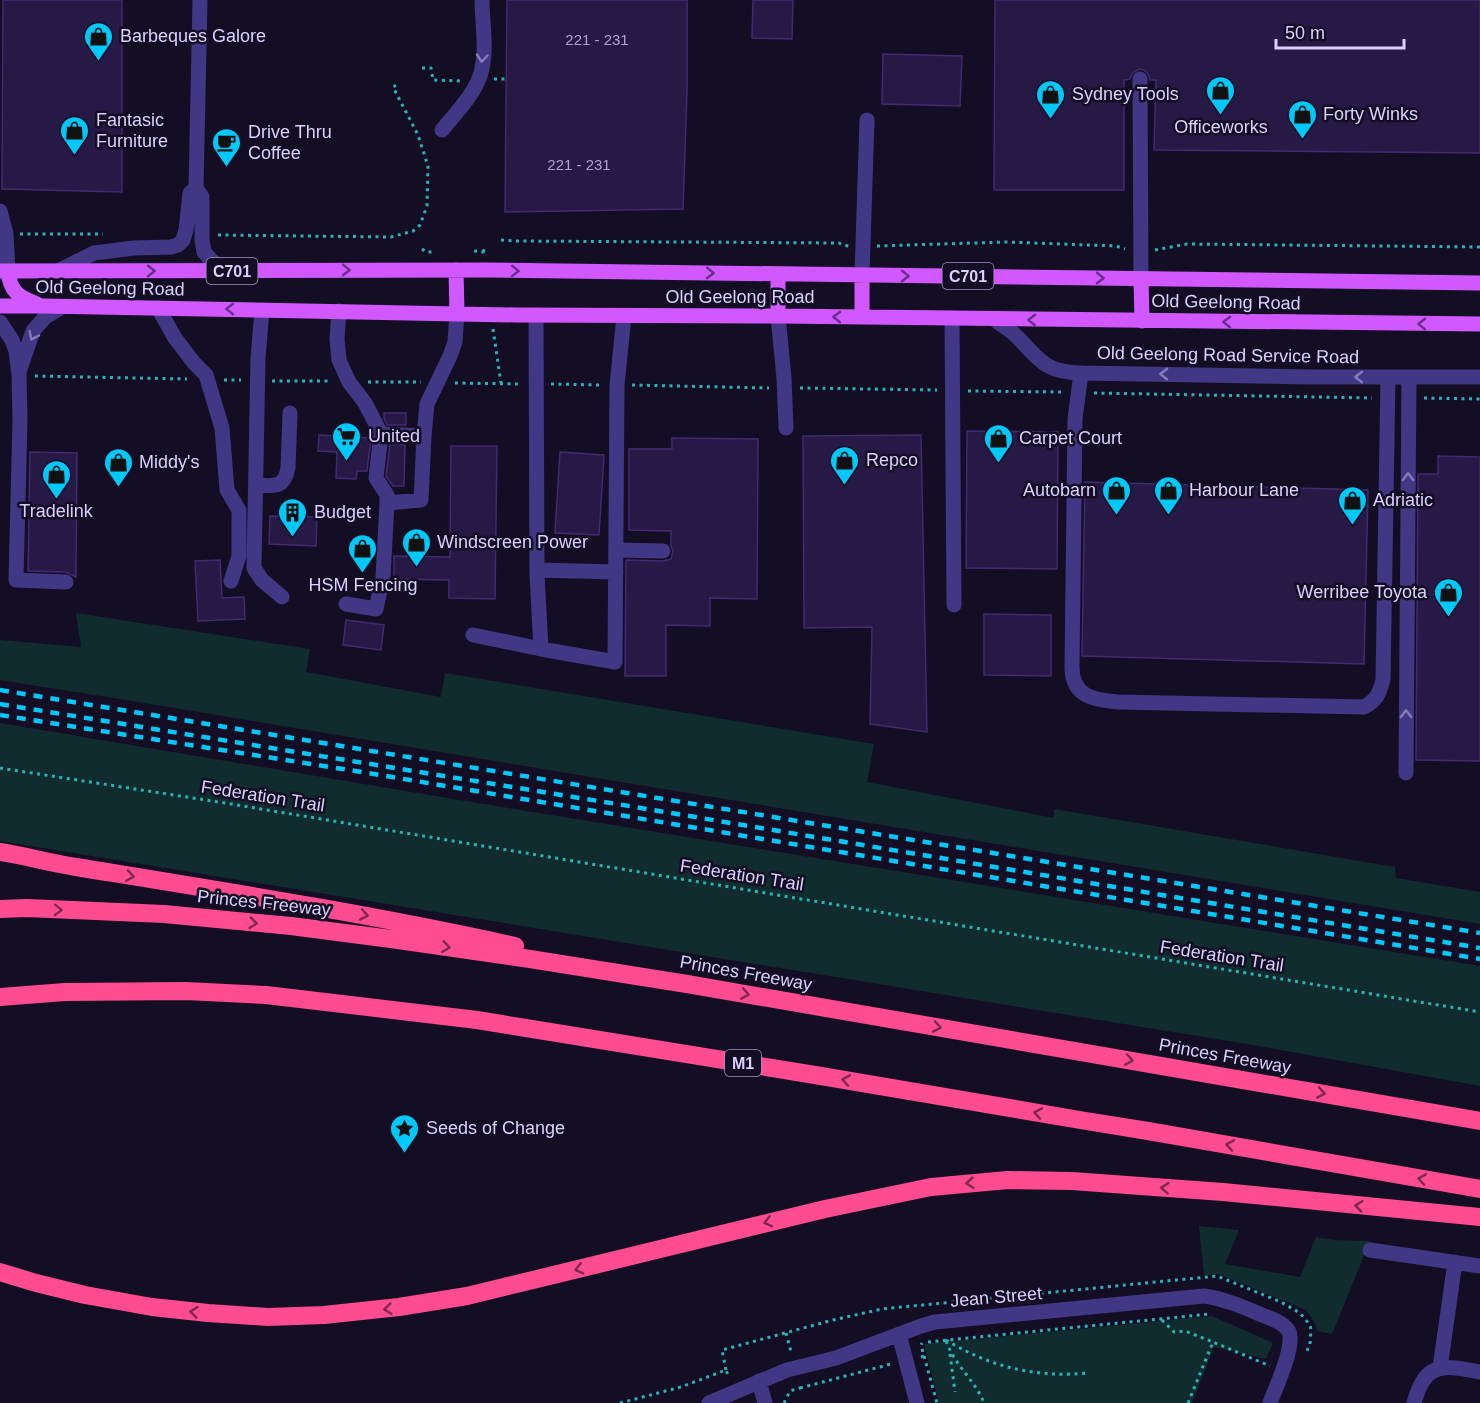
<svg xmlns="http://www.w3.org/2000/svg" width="1480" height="1403" font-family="Helvetica,sans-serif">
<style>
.green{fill:#102c2e}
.building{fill:#271945;stroke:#402a72;stroke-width:1.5}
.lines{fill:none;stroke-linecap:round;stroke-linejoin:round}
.path{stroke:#2bb2b8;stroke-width:3;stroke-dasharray:3 4.5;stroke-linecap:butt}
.minor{stroke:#423784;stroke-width:15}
.major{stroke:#d157ff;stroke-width:15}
.highway{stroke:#ff4b8f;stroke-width:18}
.rail{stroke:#00c8fb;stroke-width:4.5;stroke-dasharray:9 8;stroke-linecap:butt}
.oneway{stroke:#867cbb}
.oneway2{stroke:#692f87}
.oneway3{stroke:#7e2954}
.labels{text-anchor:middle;stroke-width:5;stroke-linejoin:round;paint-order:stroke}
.number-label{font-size:15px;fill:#ada2d0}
.shield{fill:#140e24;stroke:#9f96bd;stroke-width:1.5}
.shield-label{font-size:16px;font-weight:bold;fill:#dad0ff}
.poi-label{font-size:18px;fill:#dad0ff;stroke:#140e24;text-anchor:start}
.street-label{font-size:18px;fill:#dad0ff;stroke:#140e24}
</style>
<rect width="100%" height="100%" fill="#140e24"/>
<!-- green -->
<path class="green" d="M76 613 310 649 306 672 441 697 445 673 874 744 867 782 1054 818V809L1395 867 1396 878 1480 892V924L132 701 0 680V640L81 647Z
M0 723 447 798 1480 966V1086L1253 1045 0 841Z
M1199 1226 1239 1230 1225 1264 1300 1277 1316 1237 1334 1240 1370 1241 1332 1334 1317 1331C1315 1321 1311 1316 1304 1309L1218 1274 1204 1275Z
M1212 1316 1273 1343 1266 1359 1214 1347 1192 1403H939L924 1344Z"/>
<!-- building -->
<path class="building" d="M3 0H122V192L2 189Z
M507 0H687V91L683 209 505 212Z
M753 0H793L792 39 752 38Z
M995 0H1480V153L1154 150 1156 80H1150L1148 74 1144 70 1139 69 1132 74 1130 79 1124 80V190H994Z
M883 54 962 56 960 106 882 104Z
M384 413H406V425H387L384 418Z
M967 431 1058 432 1057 569 966 568Z
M319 435 371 438 367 471H357L356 479 336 478 337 452 318 451Z
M921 435 927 732 870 724 872 627 804 628 803 436Z
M672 438 758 439 757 599 710 598V626L666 625V676H625L626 560 663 561 671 559 673 551 671 546V531L629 530V449H672Z
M390 444 405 445 404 486H393L386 476Z
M451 446H497L495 599 449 598V580L394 579V556L450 557Z
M30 452 77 453 76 577 66 572 28 571Z
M560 452 604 455 599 535 555 533Z
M1438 456 1480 457V761L1416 760 1418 474H1438Z
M1085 482 1368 490 1364 664 1082 656Z
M270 516 317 517 316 546 269 544Z
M220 560 222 598 244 597 245 619 198 621 195 561Z
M984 614 1051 615V676L984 675Z
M346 620 384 625 381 650 343 645Z"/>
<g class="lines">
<!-- path -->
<path class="path" d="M422 68H431L433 80 461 81
M494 79H506
M20 234H103
M218 235 391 237 413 231 420 225 427 206 428 166 418 135 393 87 398 84
M501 240 516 241 839 243 842 245 849 246
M877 246 1006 242 1116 246 1125 249
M422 249 426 252H434
M1155 250 1187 244 1480 247
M474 251 483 252 484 256
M483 252 486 246
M493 329 501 383
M35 376 187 379
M224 380H241
M272 381H331
M368 382H421
M455 383 520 384
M551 384 601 385
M632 385 769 388
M800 388 937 390
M968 391 1063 392
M1094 393 1372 398
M1424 398 1480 399
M0 768 225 803 1480 1012
M1162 1320 1174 1332 1185 1331 1213 1342
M786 1333 791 1352
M946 1340C990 1367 1036 1378 1087 1373
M946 1341C955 1366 975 1380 984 1403
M928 1342 1209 1314
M950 1354 955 1392
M924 1356 937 1403
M921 1357 924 1356 921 1345 922 1343
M726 1370 722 1350 833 1320 882 1309 1217 1276 1281 1302 1300 1313 1310 1325 1311 1330 1310 1344 1306 1353
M800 1388 891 1364
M620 1403 681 1387 726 1370 729 1378
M784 1403 790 1391 800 1388 799 1382
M1188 1403 1213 1342 1270 1366"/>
<!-- minor -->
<path class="minor" d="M200 0 196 188 202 197V240L204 252 211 260 227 271
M1140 79 1141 279
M442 130C455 114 473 96 480 76 488 52 482 24 482 0
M0 211 6 234 8 271
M58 271 94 253 134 248 171 247 178 245 183 240 186 230 190 193 196 188
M862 275 867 120
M158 308 175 338 194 363 206 375 222 428 227 490 239 510V556L231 581
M262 310 258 358 254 568 262 580 282 597
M339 311 337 339 339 360 349 382 365 403 381 434 376 478 387 495V503L383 577 376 609 346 604
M536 315 537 575 541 649
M778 316 784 378 786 428
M952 318 954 605
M994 319C1000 324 1007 328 1013 333 1039 357 1041 372 1081 373L1312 377H1480
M0 322 12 340 16 351 19 375 20 420 16 580 66 582
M20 369 33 331 45 317 62 307
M1081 373 1075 419 1072 667C1072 696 1093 700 1118 702L1364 707C1377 700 1379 694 1383 680L1388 377
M381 434 424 436
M256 485C274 486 284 489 288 468L290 413
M387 503 421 500 424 436 427 404 450 356 455 342 457 313
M616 550 663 551
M537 570 616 572
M473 635 541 649 615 662 617 385 624 316
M1406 773 1409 377
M1370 1250 1480 1266
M899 1334 917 1403
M1440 1368 1455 1262
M759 1381 765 1403
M709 1403 787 1370 836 1358 921 1326 935 1322 1204 1296C1225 1299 1243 1307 1262 1315 1269 1318 1277 1320 1283 1325 1287 1328 1290 1331 1290 1336 1292 1353 1276 1387 1270 1403
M1414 1403C1416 1396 1419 1387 1423 1381 1435 1360 1461 1369 1480 1372"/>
<!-- major -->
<path class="major" d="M456 270 457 313
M0 271 486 270 1480 283
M8 271C10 292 19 297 37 304
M778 274V316
M1141 279 1142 321
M0 306H43L516 315 778 316 1480 324
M862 317V275"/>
<!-- highway -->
<path class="highway" d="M0 852C26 856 50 863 76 867 223 891 370 914 515 946
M0 909 27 908 164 914 291 926 391 939 530 959 687 984 1480 1121
M0 997 65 992 186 991 266 995 477 1020 815 1075 1080 1120 1148 1131 1480 1189
M0 1272 36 1283 85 1295 152 1307 208 1313 268 1317 324 1315 399 1307 467 1296 825 1209 931 1187 1008 1180 1072 1181 1223 1192 1480 1217"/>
<!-- rail -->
<path class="rail" d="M0 690 1480 933
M0 704 617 804 1480 948
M0 715 368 773 1480 959"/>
</g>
<!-- one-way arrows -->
<defs><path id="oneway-chevron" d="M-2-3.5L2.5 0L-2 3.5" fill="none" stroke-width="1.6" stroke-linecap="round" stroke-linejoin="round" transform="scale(1.5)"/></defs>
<g class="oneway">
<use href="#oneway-chevron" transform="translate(482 58) rotate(95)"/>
<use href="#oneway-chevron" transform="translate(33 336) rotate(115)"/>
<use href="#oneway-chevron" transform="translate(1164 374) rotate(-179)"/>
<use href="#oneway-chevron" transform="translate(1359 377) rotate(-180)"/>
<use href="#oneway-chevron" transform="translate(1408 477) rotate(-90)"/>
<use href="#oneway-chevron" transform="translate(1406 714) rotate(-90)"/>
</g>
<g class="oneway2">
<use href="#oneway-chevron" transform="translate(346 270) rotate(1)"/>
<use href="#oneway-chevron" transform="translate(151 271)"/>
<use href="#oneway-chevron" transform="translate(515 271) rotate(1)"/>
<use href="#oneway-chevron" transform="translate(710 273) rotate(1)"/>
<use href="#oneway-chevron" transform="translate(905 276) rotate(1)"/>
<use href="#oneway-chevron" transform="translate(1100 278) rotate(1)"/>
<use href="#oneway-chevron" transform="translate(230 309) rotate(-179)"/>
<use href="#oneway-chevron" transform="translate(837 317) rotate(-179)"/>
<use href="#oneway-chevron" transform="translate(1032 320) rotate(-179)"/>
<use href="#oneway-chevron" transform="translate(1227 322) rotate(-179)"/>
<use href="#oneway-chevron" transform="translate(1422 324) rotate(-179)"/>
</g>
<g class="oneway3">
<use href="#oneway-chevron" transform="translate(130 876) rotate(9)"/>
<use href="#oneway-chevron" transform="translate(58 910) rotate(2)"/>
<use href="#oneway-chevron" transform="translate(364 915) rotate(10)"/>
<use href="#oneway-chevron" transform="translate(253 923) rotate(6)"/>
<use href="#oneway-chevron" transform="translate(446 947) rotate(8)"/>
<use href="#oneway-chevron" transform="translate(745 994) rotate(10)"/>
<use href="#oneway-chevron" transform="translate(937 1027) rotate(10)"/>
<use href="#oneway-chevron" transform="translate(1129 1060) rotate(10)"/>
<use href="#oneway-chevron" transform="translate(846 1080) rotate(-170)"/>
<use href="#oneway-chevron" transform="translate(1321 1093) rotate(10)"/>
<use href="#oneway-chevron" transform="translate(1038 1113) rotate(-170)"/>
<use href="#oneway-chevron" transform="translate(1230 1145) rotate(-170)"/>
<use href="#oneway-chevron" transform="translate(1422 1179) rotate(-170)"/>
<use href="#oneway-chevron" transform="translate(970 1183) rotate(175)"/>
<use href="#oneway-chevron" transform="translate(1165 1188) rotate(-176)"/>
<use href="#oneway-chevron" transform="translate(1359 1206) rotate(-174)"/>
<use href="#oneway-chevron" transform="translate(768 1222) rotate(166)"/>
<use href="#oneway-chevron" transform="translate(579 1269) rotate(166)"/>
<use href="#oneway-chevron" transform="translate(388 1309) rotate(174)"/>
<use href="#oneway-chevron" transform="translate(194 1312) rotate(-174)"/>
</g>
<!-- icons -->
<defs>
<symbol id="shop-pin" viewBox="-11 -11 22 30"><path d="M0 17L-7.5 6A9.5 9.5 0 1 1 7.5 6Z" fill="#00c8fb" stroke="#140e24"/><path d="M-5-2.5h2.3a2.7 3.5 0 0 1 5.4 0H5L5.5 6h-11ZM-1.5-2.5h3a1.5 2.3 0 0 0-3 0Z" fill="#111"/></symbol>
<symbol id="cafe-pin" viewBox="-11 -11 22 30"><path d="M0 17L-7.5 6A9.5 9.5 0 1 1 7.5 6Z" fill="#00c8fb" stroke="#140e24"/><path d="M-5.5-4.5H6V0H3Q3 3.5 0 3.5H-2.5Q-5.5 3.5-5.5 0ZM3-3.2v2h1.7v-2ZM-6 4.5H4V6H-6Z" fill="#111"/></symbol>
<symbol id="supermarket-pin" viewBox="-11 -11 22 30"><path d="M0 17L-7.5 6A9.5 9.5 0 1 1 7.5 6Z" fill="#00c8fb" stroke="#140e24"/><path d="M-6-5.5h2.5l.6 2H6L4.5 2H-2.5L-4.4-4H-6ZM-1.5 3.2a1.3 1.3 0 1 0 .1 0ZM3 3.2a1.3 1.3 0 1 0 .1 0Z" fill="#111"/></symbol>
<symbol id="building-pin" viewBox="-11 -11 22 30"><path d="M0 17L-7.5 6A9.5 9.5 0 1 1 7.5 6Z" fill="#00c8fb" stroke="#140e24"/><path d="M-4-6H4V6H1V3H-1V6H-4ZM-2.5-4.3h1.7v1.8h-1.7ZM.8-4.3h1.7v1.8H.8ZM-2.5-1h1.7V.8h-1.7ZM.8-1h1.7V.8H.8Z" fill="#111"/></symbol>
<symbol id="sight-pin" viewBox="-11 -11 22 30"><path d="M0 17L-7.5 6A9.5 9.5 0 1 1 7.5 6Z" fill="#00c8fb" stroke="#140e24"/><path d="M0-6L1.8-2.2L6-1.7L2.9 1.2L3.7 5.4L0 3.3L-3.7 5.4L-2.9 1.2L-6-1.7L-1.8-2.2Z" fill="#111"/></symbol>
</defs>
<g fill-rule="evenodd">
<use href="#shop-pin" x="82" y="20" width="33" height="45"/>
<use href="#shop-pin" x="1204" y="74" width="33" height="45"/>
<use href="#shop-pin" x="1034" y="78" width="33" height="45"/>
<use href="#shop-pin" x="1286" y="98" width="33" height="45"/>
<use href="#shop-pin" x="58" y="114" width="33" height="45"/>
<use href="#cafe-pin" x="210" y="126" width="33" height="45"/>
<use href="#supermarket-pin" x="330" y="420" width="33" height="45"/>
<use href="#shop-pin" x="982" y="422" width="33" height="45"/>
<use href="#shop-pin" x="828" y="444" width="33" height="45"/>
<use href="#shop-pin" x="102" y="446" width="33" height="45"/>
<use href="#shop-pin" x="40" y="458" width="33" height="45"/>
<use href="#shop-pin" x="1100" y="474" width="33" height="45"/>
<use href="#shop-pin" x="1152" y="474" width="33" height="45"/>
<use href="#shop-pin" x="1336" y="484" width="33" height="45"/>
<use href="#building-pin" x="276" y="496" width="33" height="45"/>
<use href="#shop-pin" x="400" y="526" width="33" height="45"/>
<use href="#shop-pin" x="346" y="532" width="33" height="45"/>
<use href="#shop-pin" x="1432" y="576" width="33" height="45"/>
<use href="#sight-pin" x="388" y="1112" width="33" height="45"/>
</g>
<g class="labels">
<!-- number labels -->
<g class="number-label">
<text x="597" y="45">221 - 231</text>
<text x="579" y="170">221 - 231</text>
</g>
<!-- shield labels -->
<g class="shield">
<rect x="206.5" y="258" width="51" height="26" rx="4.5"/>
<rect x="942.5" y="263" width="51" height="26" rx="4.5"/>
<rect x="725" y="1050" width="36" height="26" rx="4.5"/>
</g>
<g class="shield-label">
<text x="232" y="277">C701</text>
<text x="968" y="282">C701</text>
<text x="743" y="1069">M1</text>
</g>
<!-- poi labels -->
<g class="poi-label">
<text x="120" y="42">Barbeques Galore</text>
<text x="1072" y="100">Sydney Tools</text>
<text x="1323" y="120">Forty Winks</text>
<text x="96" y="126">Fantasic<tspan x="96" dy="21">Furniture</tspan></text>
<text x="1221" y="133" text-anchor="middle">Officeworks</text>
<text x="248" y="138">Drive Thru<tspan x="248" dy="21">Coffee</tspan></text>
<text x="368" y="442">United</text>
<text x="1019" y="444">Carpet Court</text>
<text x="866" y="466">Repco</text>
<text x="139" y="468">Middy's</text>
<text x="1096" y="496" text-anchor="end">Autobarn</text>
<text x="1189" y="496">Harbour Lane</text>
<text x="1373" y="506">Adriatic</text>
<text x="56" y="517" text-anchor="middle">Tradelink</text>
<text x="314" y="518">Budget</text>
<text x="437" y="548">Windscreen Power</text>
<text x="363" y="591" text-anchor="middle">HSM Fencing</text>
<text x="1427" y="598" text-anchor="end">Werribee Toyota</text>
<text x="426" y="1134">Seeds of Change</text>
</g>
<!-- street labels -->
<g class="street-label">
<text transform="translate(110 288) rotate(1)" y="6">Old Geelong Road</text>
<text x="740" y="303">Old Geelong Road</text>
<text transform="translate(1226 302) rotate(1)" y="6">Old Geelong Road</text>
<text transform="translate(1228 355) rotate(1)" y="6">Old Geelong Road Service Road</text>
<text transform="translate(263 796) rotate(9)" y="6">Federation Trail</text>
<text transform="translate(742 875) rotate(9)" y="6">Federation Trail</text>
<text transform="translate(264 903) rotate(6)" y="6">Princes Freeway</text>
<text transform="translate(1222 956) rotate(9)" y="6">Federation Trail</text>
<text transform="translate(746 973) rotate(10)" y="6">Princes Freeway</text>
<text transform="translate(1225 1056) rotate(10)" y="6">Princes Freeway</text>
<text transform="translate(996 1297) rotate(-5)" y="6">Jean Street</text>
</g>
</g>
<!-- scale -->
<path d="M1276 39v9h128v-9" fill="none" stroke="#dad0ff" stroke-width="3"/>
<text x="1285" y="39" font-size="18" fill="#dad0ff" stroke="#140e24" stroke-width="4.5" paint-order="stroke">50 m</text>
</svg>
